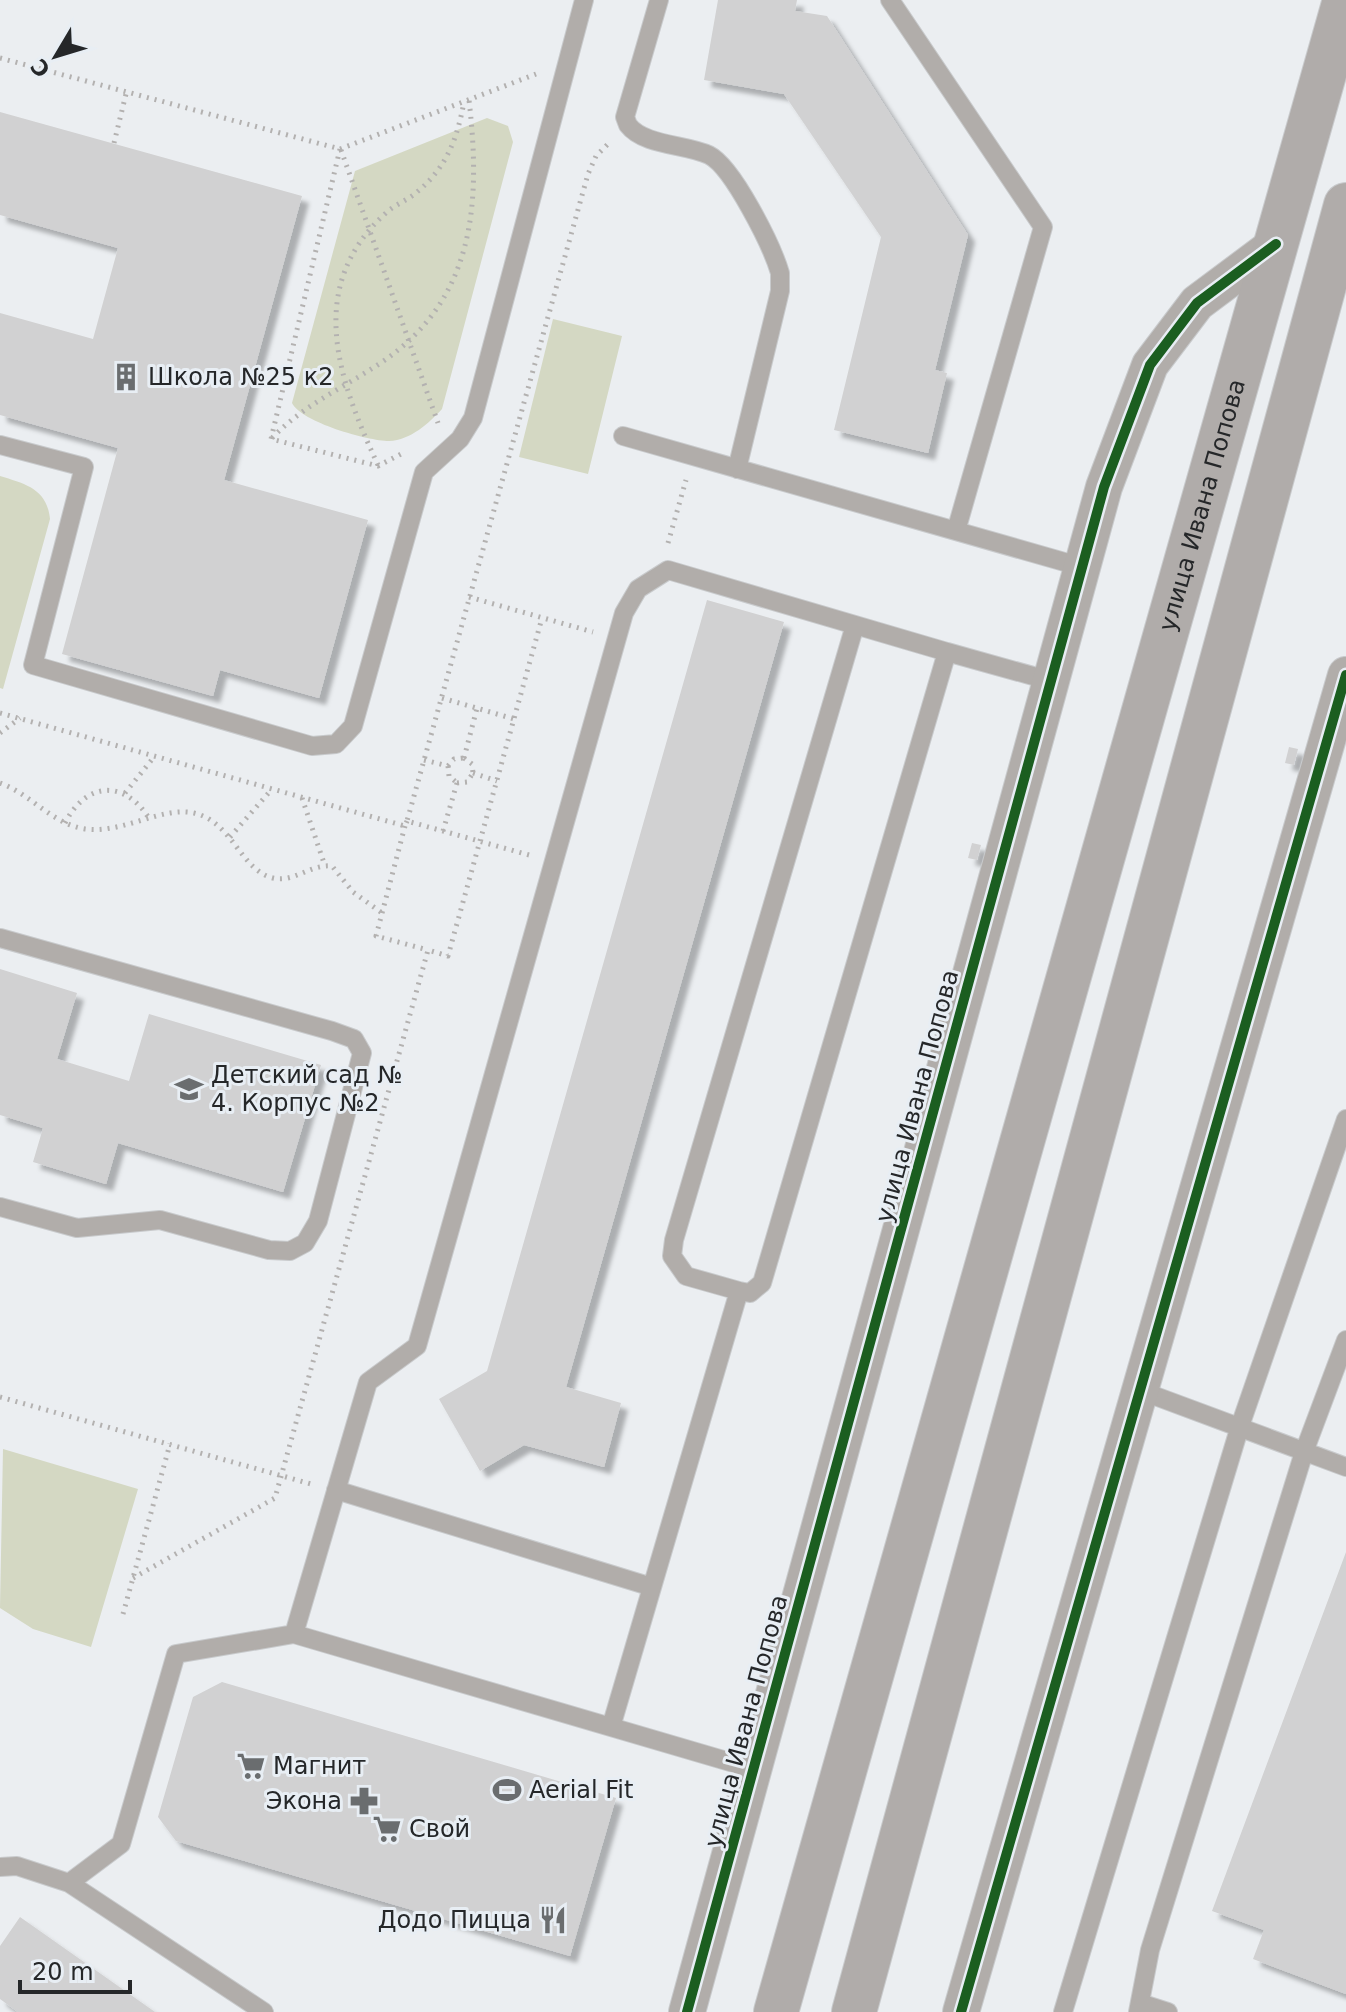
<svg xmlns="http://www.w3.org/2000/svg" width="1346" height="2012" font-family="'DejaVu Sans',sans-serif">
<style>
.green{fill:#d4d8c3}
.building{fill:#d1d1d2;filter:url(#shadow)}
.lines{fill:none;stroke-linecap:round;stroke-linejoin:round}
.service-casing{stroke:#c8cacc;stroke-width:20}
.minor-casing{stroke:#c8cacc;stroke-width:38}
.secondary-casing{stroke:#c8cacc;stroke-width:46}
.path{stroke:#b3b1b0;stroke-width:5;stroke-dasharray:2 6;stroke-linecap:butt}
.service{stroke:#b1adaa;stroke-width:18}
.minor{stroke:#b1adaa;stroke-width:36}
.secondary{stroke:#b0acaa;stroke-width:44}
.cycleway-casing{stroke:#e8eef4;stroke-width:15}
.cycleway{stroke:#1b5e20;stroke-width:10}
.labels{text-anchor:middle;stroke-width:6;stroke-linejoin:round;paint-order:stroke}
.poi-label{font-size:24px;fill:#252729;stroke:#e8eef4;text-anchor:start}
.street-label{font-size:24px;fill:#252729;stroke:#e8eef4}
</style>
<defs>
<filter id="shadow"><feDropShadow dx="7" dy="7" stdDeviation="2" flood-color="#0004"/></filter>
</defs>
<rect width="100%" height="100%" fill="#ebeef1"/>
<!-- green -->
<path class="green" d="M487 118 508 126 513 142 442 409C429 423 411 440 389 441 368 441 301 422 292 403L355 171Z
M553 319 622 336 588 474 519 457Z
M0 476C26 484 47 489 50 519L3 689 0 688Z
M3 1449 138 1489 91 1647 33 1629 0 1608Z"/>
<!-- building -->
<path class="building" d="M718 0H797L795 11 827 16 968 235 935 370 947 373 928 453 834 430 881 237 784 94 704 80Z
M0 112 302 196 224 480 368 520 319 698 220 670 213 696 62 654 118 448 0 415V313L93 339 118 248 0 215Z
M707 600 784 622 566 1387 621 1403 604 1467 524 1445 480 1471 439 1399 487 1371Z
M1289 747 1298 749 1294 765 1285 763Z
M972 843 981 845 977 860 968 858Z
M0 969 77 993 57 1059 129 1081 149 1014 321 1065 283 1192 118 1143 106 1184 33 1162 43 1128 0 1115Z
M1346 1552V1994L1253 1959 1264 1930 1212 1911Z
M222 1682 616 1798 570 1956 176 1841 158 1817 193 1697Z
M20 1917 155 2012H18L0 1999V1946Z"/>
<g class="lines">
<defs>
<path id="service" d="M659 0 625 117 628 125C644 146 686 144 709 155 733 167 772 246 780 273V291L737 469
M890 0 1043 227 956 531
M623 436 1082 567
M0 445 84 467 33 665 312 746 336 744 353 726 424 472 460 439 473 418 584 0
M947 652 1051 681
M0 938 332 1031 354 1039 362 1053 318 1221 305 1243 290 1251 269 1250 160 1220 77 1228 0 1207
M739 1291 686 1276 672 1256 674 1240 855 625
M1139 1390 1346 1467
M336 1490 652 1587
M294 1634 368 1382 417 1346 624 613 638 589 668 570 947 652 762 1283 750 1293 739 1291 611 1727
M0 1867 17 1866 69 1883 264 2012
M69 1883 121 1844 176 1654 294 1634 754 1769
M1140 2003 1168 2012
M1063 2012 1240 1426 1346 1119
M1138 2012 1150 1950 1304 1452 1346 1340"/>
<path id="minor" d="M687 2012 1104 487 1150 365 1197 303 1276 244
M961 2012 1346 675"/>
<g id="secondary">
<path id="s1" d="M776 2012 1345 0"/>
<path d="M854 2012 1346 205"/>
</g>
</defs>
<!-- service casing -->
<use href="#service" class="service-casing"/>
<!-- minor casing -->
<use href="#minor" class="minor-casing"/>
<!-- secondary casing -->
<use href="#secondary" class="secondary-casing"/>
<!-- path -->
<path class="path" d="M0 58 340 149 536 74
M114 143 126 94
M340 149 271 439 378 466 401 454
M341 150 438 423
M272 438C306 403 342 389 382 362 475 299 481 203 469 100
M378 465C338 379 304 286 387 212 396 204 408 200 417 192 447 167 457 139 464 102
M668 543 686 480
M469 597 593 632
M442 698 514 719
M0 713 405 826 407 821
M0 733 20 718
M464 758 477 708
M464 758 472 764 473 773
M424 760 448 766
M448 766 449 776 457 783
M448 766 454 759 464 758
M473 773 497 781
M0 783C31 794 52 824 85 829 123 834 161 806 194 813 233 822 240 870 273 878 294 883 310 864 332 866L353 892 382 913
M457 783 467 782 473 773
M125 793 154 757
M302 798 325 866
M65 823C87 780 126 780 150 820
M405 826 376 936 428 950
M443 831 457 783
M230 837 272 789
M529 855 407 821 588 174 596 156 610 142
M0 1397 311 1484
M133 1578 275 1498 428 950 448 956 542 618
M123 1614 170 1444"/>
<!-- service -->
<use href="#service" class="service"/>
<!-- minor -->
<use href="#minor" class="minor"/>
<!-- secondary -->
<use href="#secondary" class="secondary"/>
<defs>
<path id="cycleway" d="M687 2012 1104 487 1150 365 1197 303 1276 244
M961 2012 1346 675"/>
</defs>
<!-- cycleway casing -->
<use href="#cycleway" class="cycleway-casing"/>
<!-- cycleway -->
<use href="#cycleway" class="cycleway"/>
</g>
<!-- icons -->
<defs>
<symbol id="building-bare" viewBox="-9 -9 18 18"><path d="M-4-6H4V6H1V3H-1V6H-4ZM-2.5-4.3h1.7v1.8h-1.7ZM.8-4.3h1.7v1.8H.8ZM-2.5-1h1.7V.8h-1.7ZM.8-1h1.7V.8H.8Z" fill="#6a6d6f" stroke="#e8eef4" stroke-width="2.5" paint-order="stroke"/></symbol>
<symbol id="school-bare" viewBox="-9 -9 18 18"><path d="M0-5L7-2L0 1L-7-2ZM-4 1L0 2.5L4 1V4Q0 6-4 4Z" fill="#6a6d6f" stroke="#e8eef4" stroke-width="2.5" paint-order="stroke"/></symbol>
<symbol id="supermarket-bare" viewBox="-9 -9 18 18"><path d="M-6-5.5h2.5l.6 2H6L4.5 2H-2.5L-4.4-4H-6ZM-1.5 3.2a1.3 1.3 0 1 0 .1 0ZM3 3.2a1.3 1.3 0 1 0 .1 0Z" fill="#6a6d6f" stroke="#e8eef4" stroke-width="2.5" paint-order="stroke"/></symbol>
<symbol id="stadium-bare" viewBox="-9 -9 18 18"><path d="M0-5a6.5 5 0 1 0 0 10a6.5 5 0 1 0 0-10ZM-3.5-1.8h7v3.6h-7Z" fill="#6a6d6f" stroke="#e8eef4" stroke-width="2.5" paint-order="stroke"/></symbol>
<symbol id="pharmacy-bare" viewBox="-9 -9 18 18"><path d="M-2-6h4v4h4v4h-4v4h-4v-4h-4v-4h4Z" fill="#6a6d6f" stroke="#e8eef4" stroke-width="2.5" paint-order="stroke"/></symbol>
<symbol id="restaurant-bare" viewBox="-9 -9 18 18"><path d="M-5-6h1v4h1v-4h1v4h1v-4h1v5L-1.5 .5V6h-2V.5L-5-1ZM5-6V6H3V1.5H1.5Q1.5-4 5-6Z" fill="#6a6d6f" stroke="#e8eef4" stroke-width="2.5" paint-order="stroke"/></symbol>
</defs>
<g fill-rule="evenodd">
<use href="#building-bare" x="106" y="357" width="40" height="40"/>
<use href="#school-bare" x="169" y="1069" width="40" height="40"/>
<use href="#supermarket-bare" x="231" y="1746" width="40" height="40"/>
<use href="#stadium-bare" x="487" y="1770" width="40" height="40"/>
<use href="#pharmacy-bare" x="344" y="1781" width="40" height="40"/>
<use href="#supermarket-bare" x="367" y="1809" width="40" height="40"/>
<use href="#restaurant-bare" x="533" y="1900" width="40" height="40"/>
</g>
<g class="labels">
<!-- poi labels -->
<g class="poi-label">
<text x="148" y="385">Школа №25 к2</text>
<text x="211" y="1083">Детский сад №<tspan x="211" dy="28">4. Корпус №2</tspan></text>
<text x="273" y="1774">Магнит</text>
<text x="529" y="1798">Aerial Fit</text>
<text x="342" y="1809" text-anchor="end">Экона</text>
<text x="409" y="1837">Свой</text>
<text x="531" y="1928" text-anchor="end">Додо Пицца</text>
</g>
<!-- street labels -->
<g class="street-label">
<text dy="8" stroke="none"><textPath href="#s1" startOffset="1566">улица Ивана Попова</textPath></text>
<text transform="translate(917 1096) rotate(-75)" y="8">улица Ивана Попова</text>
<text transform="translate(746 1721) rotate(-75)" y="8">улица Ивана Попова</text>
</g>
</g>
<!-- north arrow -->
<g transform="translate(56 56) rotate(232)" stroke="#e8eef4" stroke-width="6" paint-order="stroke">
<path d="M0-6L14 30L0 20L-14 30Z" fill="#252729"/>
<text y="-12" font-size="22" font-weight="bold" text-anchor="middle" fill="#252729">С</text>
</g>
<!-- scale -->
<path d="M20 1980v12h110v-12" fill="none" stroke="#252729" stroke-width="4"/>
<text x="32" y="1980" font-size="24" fill="#252729" stroke="#e8eef4" stroke-width="6" paint-order="stroke">20 m</text>
</svg>
